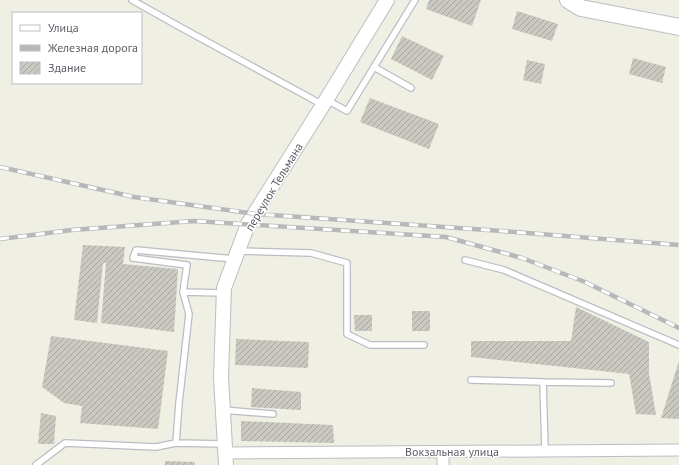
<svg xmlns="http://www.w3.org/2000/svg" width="679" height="465" font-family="'PT Sans',sans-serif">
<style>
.building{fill:url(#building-hatch)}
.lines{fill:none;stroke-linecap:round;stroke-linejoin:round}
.service-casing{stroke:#bcbdc4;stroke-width:8}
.minor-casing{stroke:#bcbdc4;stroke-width:13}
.tertiary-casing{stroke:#bcbdc4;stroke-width:16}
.secondary-casing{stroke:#bdbfc6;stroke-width:18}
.service{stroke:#fff;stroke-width:5.5}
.minor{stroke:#fff;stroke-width:11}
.tertiary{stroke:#fff;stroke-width:14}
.secondary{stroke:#fff;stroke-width:16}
.rail-casing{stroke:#b7b8b9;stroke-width:4.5}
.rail{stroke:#fff;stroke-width:3;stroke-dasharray:9;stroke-linecap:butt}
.labels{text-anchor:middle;stroke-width:3;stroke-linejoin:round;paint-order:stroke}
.street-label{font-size:12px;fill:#5c5f66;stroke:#fff}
</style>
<defs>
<pattern id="building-hatch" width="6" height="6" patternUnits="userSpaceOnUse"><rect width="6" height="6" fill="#cac9c1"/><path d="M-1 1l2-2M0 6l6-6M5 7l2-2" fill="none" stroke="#a7a6a1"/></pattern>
</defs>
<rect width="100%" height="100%" fill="#efefe4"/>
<!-- building -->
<path class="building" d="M429 0H481L472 26 426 9Z
M517 11 558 24 552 41 512 29Z
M402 36 444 56 432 80 391 59Z
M633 58 666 67 662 83 629 74Z
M527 60 545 64 541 84 523 80Z
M370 98 439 124 429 149 360 122Z
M83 245 125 247 123 264 178 269 174 332 101 323 106 263H103L97 323 74 320Z
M576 307 649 342V373L656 415 636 414 629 374 471 357V341H571Z
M412 311H430V331H412Z
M354 315H372V331H355Z
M51 336 168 351 158 429 80 423 82 406 64 403 42 387Z
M236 339 309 342 308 368 235 365Z
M679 361V419L661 418Z
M252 388 301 392V410L251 407Z
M41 413 56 416 54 444H38Z
M241 421 333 425 334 443 241 441Z
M165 461 195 462V465H165Z"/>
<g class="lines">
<defs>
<path id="service" d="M132 0 180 27 323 105
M374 67 411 88
M327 100 347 111 415 0
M239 251 311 253 347 263V334L370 345H424
M465 260 504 270 679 345
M183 292 223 293
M471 380 543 382 545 451
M543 382 611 383
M223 410 273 414
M176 443 179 403 189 314 183 292 187 265 133 258 136 250 234 259
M36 465 65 443 156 447 176 443 224 444"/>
<path id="minor" d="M225 453 679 450
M443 465V452"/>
<path id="tertiary" d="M226 465 221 377 224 288 248 224 323 105 387 0"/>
<path id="secondary" d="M568 0 581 8 679 27"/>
</defs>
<!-- service casing -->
<use href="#service" class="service-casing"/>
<!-- minor casing -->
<use href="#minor" class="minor-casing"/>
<!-- tertiary casing -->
<use href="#tertiary" class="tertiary-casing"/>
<!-- secondary casing -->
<use href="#secondary" class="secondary-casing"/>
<!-- service -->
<use href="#service" class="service"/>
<!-- minor -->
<use href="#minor" class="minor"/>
<!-- tertiary -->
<use href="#tertiary" class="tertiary"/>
<!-- secondary -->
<use href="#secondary" class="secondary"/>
<defs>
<path id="rail" d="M0 167 134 197 256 214 502 231 679 245
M0 239 72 230 194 221 446 237 522 258 585 282 679 328"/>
</defs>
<!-- rail casing -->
<use href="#rail" class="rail-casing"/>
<!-- rail -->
<use href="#rail" class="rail"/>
</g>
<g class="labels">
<!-- street labels -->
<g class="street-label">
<text transform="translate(274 187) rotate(-59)" y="4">переулок Тельмана</text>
<text x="452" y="456">Вокзальная улица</text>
</g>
</g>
<!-- legend -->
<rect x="12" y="12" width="130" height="72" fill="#ffffff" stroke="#bebfc2"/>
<rect x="20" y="25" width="20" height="6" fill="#ffffff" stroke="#bebfc2"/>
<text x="48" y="32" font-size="12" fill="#5c5f66">Улица</text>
<rect x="20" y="45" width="20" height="6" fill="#b7b8b9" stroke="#bebfc2"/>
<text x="48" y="52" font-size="12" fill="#5c5f66">Железная дорога</text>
<rect x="20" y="62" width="20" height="12" fill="url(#building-hatch)" stroke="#bebfc2"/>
<text x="48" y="72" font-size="12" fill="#5c5f66">Здание</text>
</svg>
